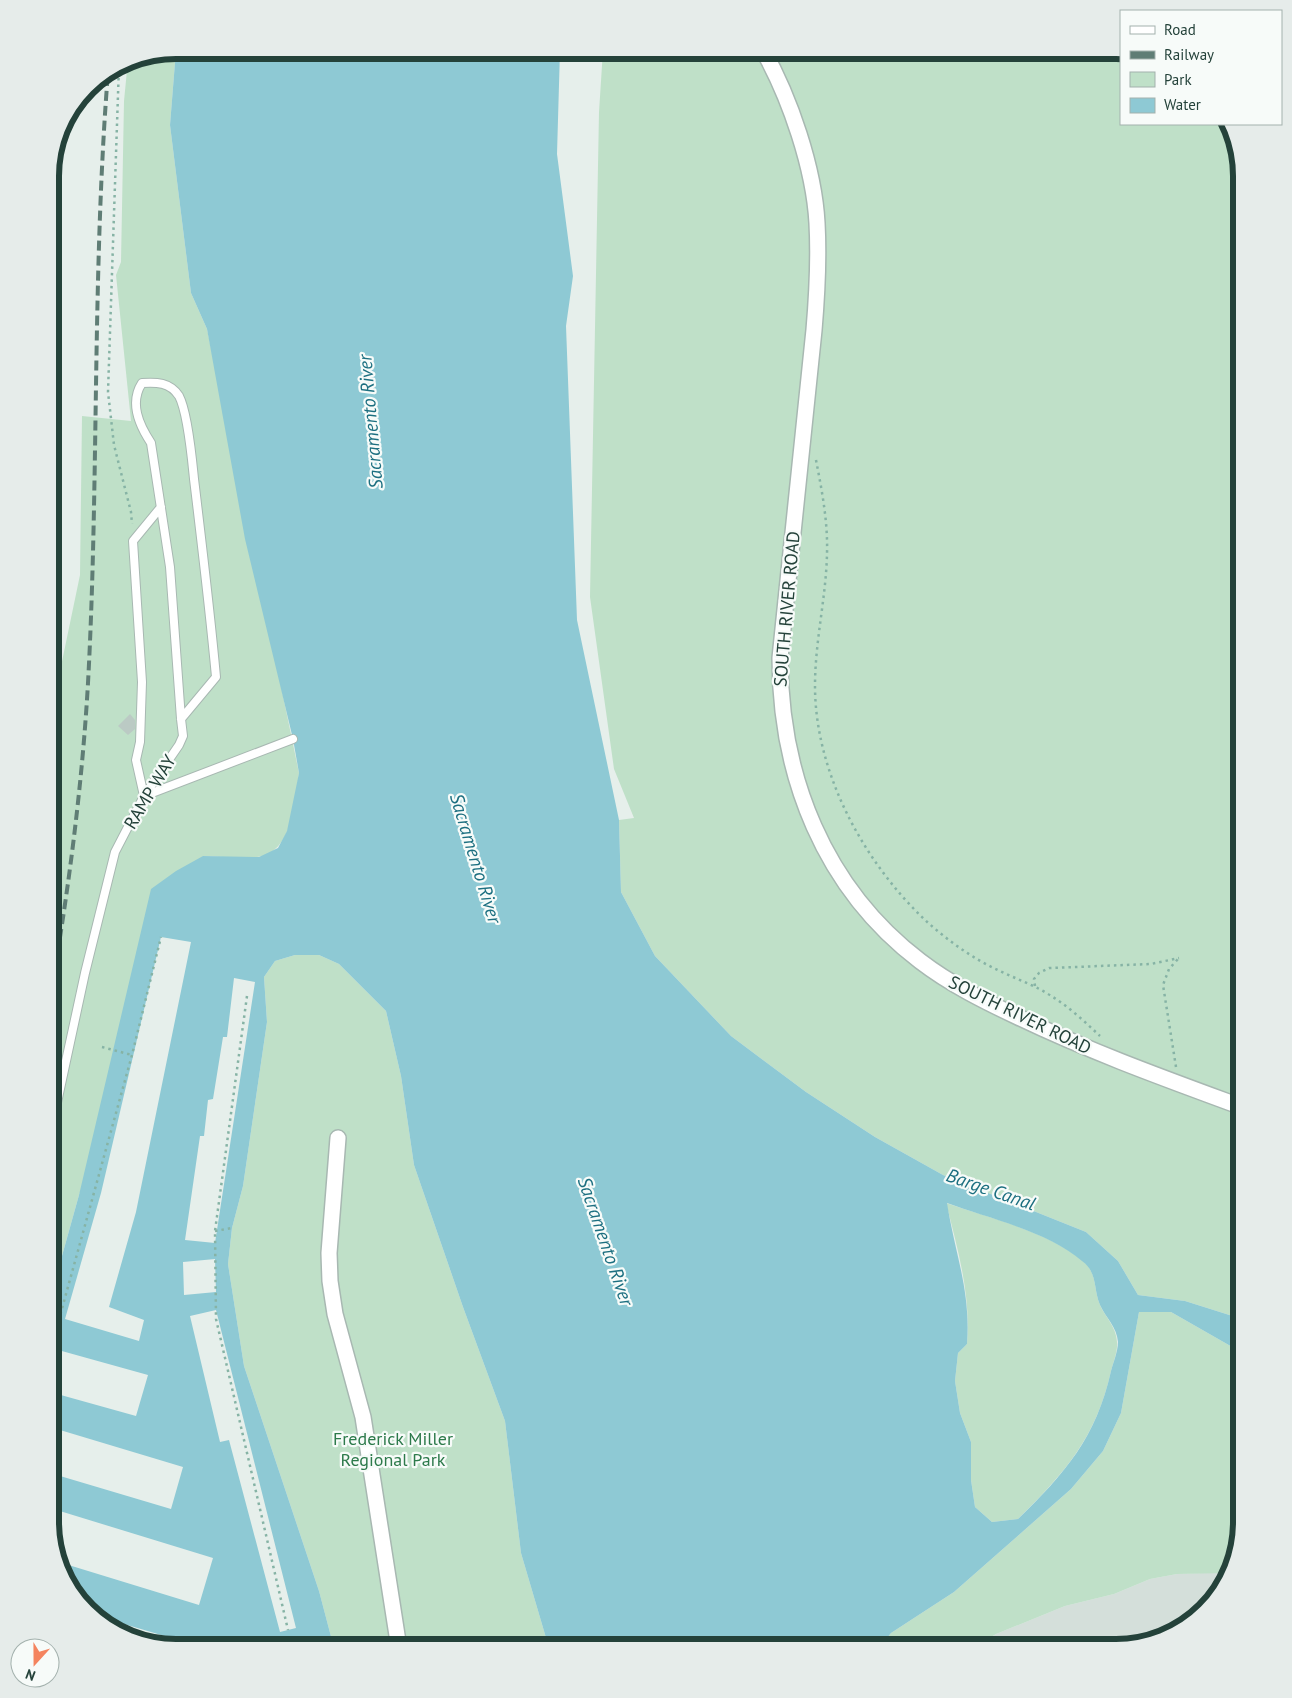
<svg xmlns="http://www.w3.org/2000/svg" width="1292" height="1698" font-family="'PT Sans',sans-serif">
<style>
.built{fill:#d4dfda}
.green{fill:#bfe0c8}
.water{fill:#8ec9d4;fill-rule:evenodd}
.pier{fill:#e6efeb}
.building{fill:#bbcac4}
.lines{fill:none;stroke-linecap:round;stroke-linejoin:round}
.lane-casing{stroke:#a8b8b2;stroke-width:10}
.street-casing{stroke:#a8b8b2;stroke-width:18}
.path{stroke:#86b3a5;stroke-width:2.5;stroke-dasharray:2.5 4;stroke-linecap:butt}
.lane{stroke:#fff;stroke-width:8}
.street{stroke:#fff;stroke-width:15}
.rail{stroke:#5f7d75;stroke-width:4;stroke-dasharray:10 5;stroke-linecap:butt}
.labels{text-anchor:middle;stroke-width:4.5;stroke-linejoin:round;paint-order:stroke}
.street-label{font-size:18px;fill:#24423a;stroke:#f7fbf9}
.park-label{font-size:18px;fill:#2d7a4b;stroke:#f7fbf9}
.water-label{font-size:19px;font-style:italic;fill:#1c6f80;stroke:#f7fbf9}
.rim{fill:none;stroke:#24423a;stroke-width:6}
</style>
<rect width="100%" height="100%" fill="#e6efeb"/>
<!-- built -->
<path class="built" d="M1229 1572 1225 1585 1186 1627 1116 1648H973L996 1634 1065 1606 1114 1594 1150 1579 1177 1574Z"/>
<!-- green -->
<path class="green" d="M176 50 170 125 191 293 207 329 299 773C295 801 293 853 257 857 240 860 220 856 203 856L79 1195 50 1299V719L80 575 82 416 131 421 116 275 121 262 124 101 128 60Z
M603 50H1121V124H1226L1242 176V1319L1185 1301 1138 1295 1118 1261 1086 1232 943 1175 875 1137 806 1092 731 1036 655 956 621 892 619 820 634 818 614 769 590 597 599 112Z
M295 955H319L339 964 386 1011 401 1076 414 1165 463 1307 505 1421 521 1553 549 1648H334L319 1591 244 1366 228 1264 232 1228 243 1186 267 1022 264 977 275 961Z
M946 1203C990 1218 1046 1231 1082 1260 1098 1273 1093 1288 1100 1305 1105 1317 1116 1326 1117 1342 1118 1351 1113 1363 1111 1371 1096 1438 1065 1472 1018 1519L992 1522 975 1507 971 1480V1442L960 1413 955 1381 958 1353 967 1344C971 1295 958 1250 946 1203Z
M1139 1312H1171L1234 1348 1242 1361V1522L1228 1573 1177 1574 1150 1579 1114 1594 1065 1606 996 1634 973 1648H879L891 1633 954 1592 1071 1489 1103 1451 1121 1413Z"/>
<!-- water -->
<path class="water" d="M176 50H560L557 154 573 276 566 326 577 620 619 820 621 892 655 956 731 1036 806 1092 875 1137 943 1175 1086 1232 1118 1261 1138 1295 1185 1301 1242 1319V1361L1234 1348 1171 1312H1139L1121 1413 1103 1451 1071 1489 954 1592 891 1633 879 1648H549L521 1553 505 1421 463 1307 414 1165 401 1076 386 1011 339 964 319 955H295L275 961 264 977 267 1022 243 1186 232 1228 228 1264 244 1366 319 1591 334 1648H176L113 1631 71 1592 50 1522V1299L79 1195 151 889 176 871 203 856 259 857 278 848 287 831 299 773 293 739 245 539 207 329 191 293 170 125ZM947 1203C988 1218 1049 1232 1082 1261 1098 1273 1093 1288 1100 1305 1106 1318 1117 1327 1118 1342 1118 1351 1113 1363 1111 1371 1096 1438 1065 1473 1018 1519L992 1522 975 1507 971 1480V1442L960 1413 955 1381 958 1353 967 1344C971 1291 955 1254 947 1203Z"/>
<!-- pier -->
<path class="pier" d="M161 937 191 942 136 1212 109 1307 144 1320 139 1341 65 1319 101 1193Z
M234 978 255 982 215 1243 185 1240 200 1136H204L208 1100 213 1099 223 1037H227Z
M215 1259 216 1292 184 1295 183 1262Z
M216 1310 296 1628 280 1632 229 1440 220 1442 190 1316Z
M51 1348 148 1375 136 1416 50 1392Z
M50 1427 183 1467 171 1509 50 1473Z
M50 1508 213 1558 199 1605 62 1563 50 1522Z
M97 1616 205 1648H176L113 1631Z"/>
<!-- building -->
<path class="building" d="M130 714 135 720V729L128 735 118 726Z"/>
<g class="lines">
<defs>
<path id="lane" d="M144 796 136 760 140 742 142 682 133 541 161 507
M144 796 293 739
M50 1135 85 973 115 852 144 796 179 745 183 736 181 719 170 567 151 443C139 425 129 403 142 383 156 382 170 382 179 396 188 413 192 459 194 479 202 545 210 611 216 677L181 719"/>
<path id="street" d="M763 50C790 98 814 168 817 223 819 259 817 295 814 330L780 658C780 776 824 888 920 961 950 984 984 1001 1018 1017 1091 1052 1166 1079 1242 1107
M338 1138 329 1253 330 1281 335 1314 363 1417 399 1648"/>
</defs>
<!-- lane casing -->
<use href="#lane" class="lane-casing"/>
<!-- street casing -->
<use href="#street" class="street-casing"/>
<!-- path -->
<path class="path" d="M119 65 108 392 114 445 131 512 132 524
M816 460C822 491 828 522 827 554 826 598 815 641 815 686 815 772 863 861 925 920 947 940 973 959 1000 971 1016 979 1032 984 1048 994 1067 1005 1084 1021 1100 1036
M1035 986 1034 979 1039 973 1049 968 1151 964 1179 958
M247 996 215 1231 216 1319 288 1630
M102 1047 132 1055
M1176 1067 1163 985 1169 969 1178 959
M215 1231 232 1228
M50 1352 132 1055 161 937"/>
<!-- lane -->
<use href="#lane" class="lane"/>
<!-- street -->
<use href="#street" class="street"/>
<!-- rail -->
<path class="rail" d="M50 998C68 894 82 788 88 683 99 480 92 275 108 72"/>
</g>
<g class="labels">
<!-- street labels -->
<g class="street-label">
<text transform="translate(787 609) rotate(-85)" y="6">SOUTH RIVER ROAD</text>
<text transform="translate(150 792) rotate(-59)" y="6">RAMP WAY</text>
<text transform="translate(1020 1015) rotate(26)" y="6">SOUTH RIVER ROAD</text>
</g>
<!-- park labels -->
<g class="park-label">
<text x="393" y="1445">Frederick Miller<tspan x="393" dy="21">Regional Park</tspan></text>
</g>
<!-- water labels -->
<g class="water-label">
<text transform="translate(370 422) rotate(-95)" y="7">Sacramento River</text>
<text transform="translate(476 858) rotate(73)" y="7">Sacramento River</text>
<text transform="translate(991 1189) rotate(19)" y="7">Barge Canal</text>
<text transform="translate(606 1241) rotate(71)" y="7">Sacramento River</text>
</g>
</g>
<!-- crop -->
<path d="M0 0H1292V1698H0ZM176 59H1116A117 117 0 0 1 1233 176V1522A117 117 0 0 1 1116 1639H176A117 117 0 0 1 59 1522V176A117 117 0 0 1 176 59Z" fill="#e6ecea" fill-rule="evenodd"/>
<path class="rim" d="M176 59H1116A117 117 0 0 1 1233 176V1522A117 117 0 0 1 1116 1639H176A117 117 0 0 1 59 1522V176A117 117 0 0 1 176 59Z"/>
<!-- legend -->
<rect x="1120" y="10" width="162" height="115" fill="#f7fbf9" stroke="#a3b1ad"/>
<rect x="1130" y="26" width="25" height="8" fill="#ffffff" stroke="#a3b1ad"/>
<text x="1164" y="35" font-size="15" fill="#24423a">Road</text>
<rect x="1130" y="51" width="25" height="8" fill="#5f7d75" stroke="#a3b1ad"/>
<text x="1164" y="60" font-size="15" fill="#24423a">Railway</text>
<rect x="1130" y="72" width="25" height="15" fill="#bfe0c8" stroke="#a3b1ad"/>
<text x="1164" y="85" font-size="15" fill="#24423a">Park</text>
<rect x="1130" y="98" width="25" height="15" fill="#8ec9d4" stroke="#a3b1ad"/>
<text x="1164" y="110" font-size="15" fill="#24423a">Water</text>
<!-- north arrow -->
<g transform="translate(35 1663) rotate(201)"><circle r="24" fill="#f7fbf9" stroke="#a3b1ad"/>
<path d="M0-4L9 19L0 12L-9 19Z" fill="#f4845f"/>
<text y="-8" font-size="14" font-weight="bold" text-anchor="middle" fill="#24423a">N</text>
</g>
</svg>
